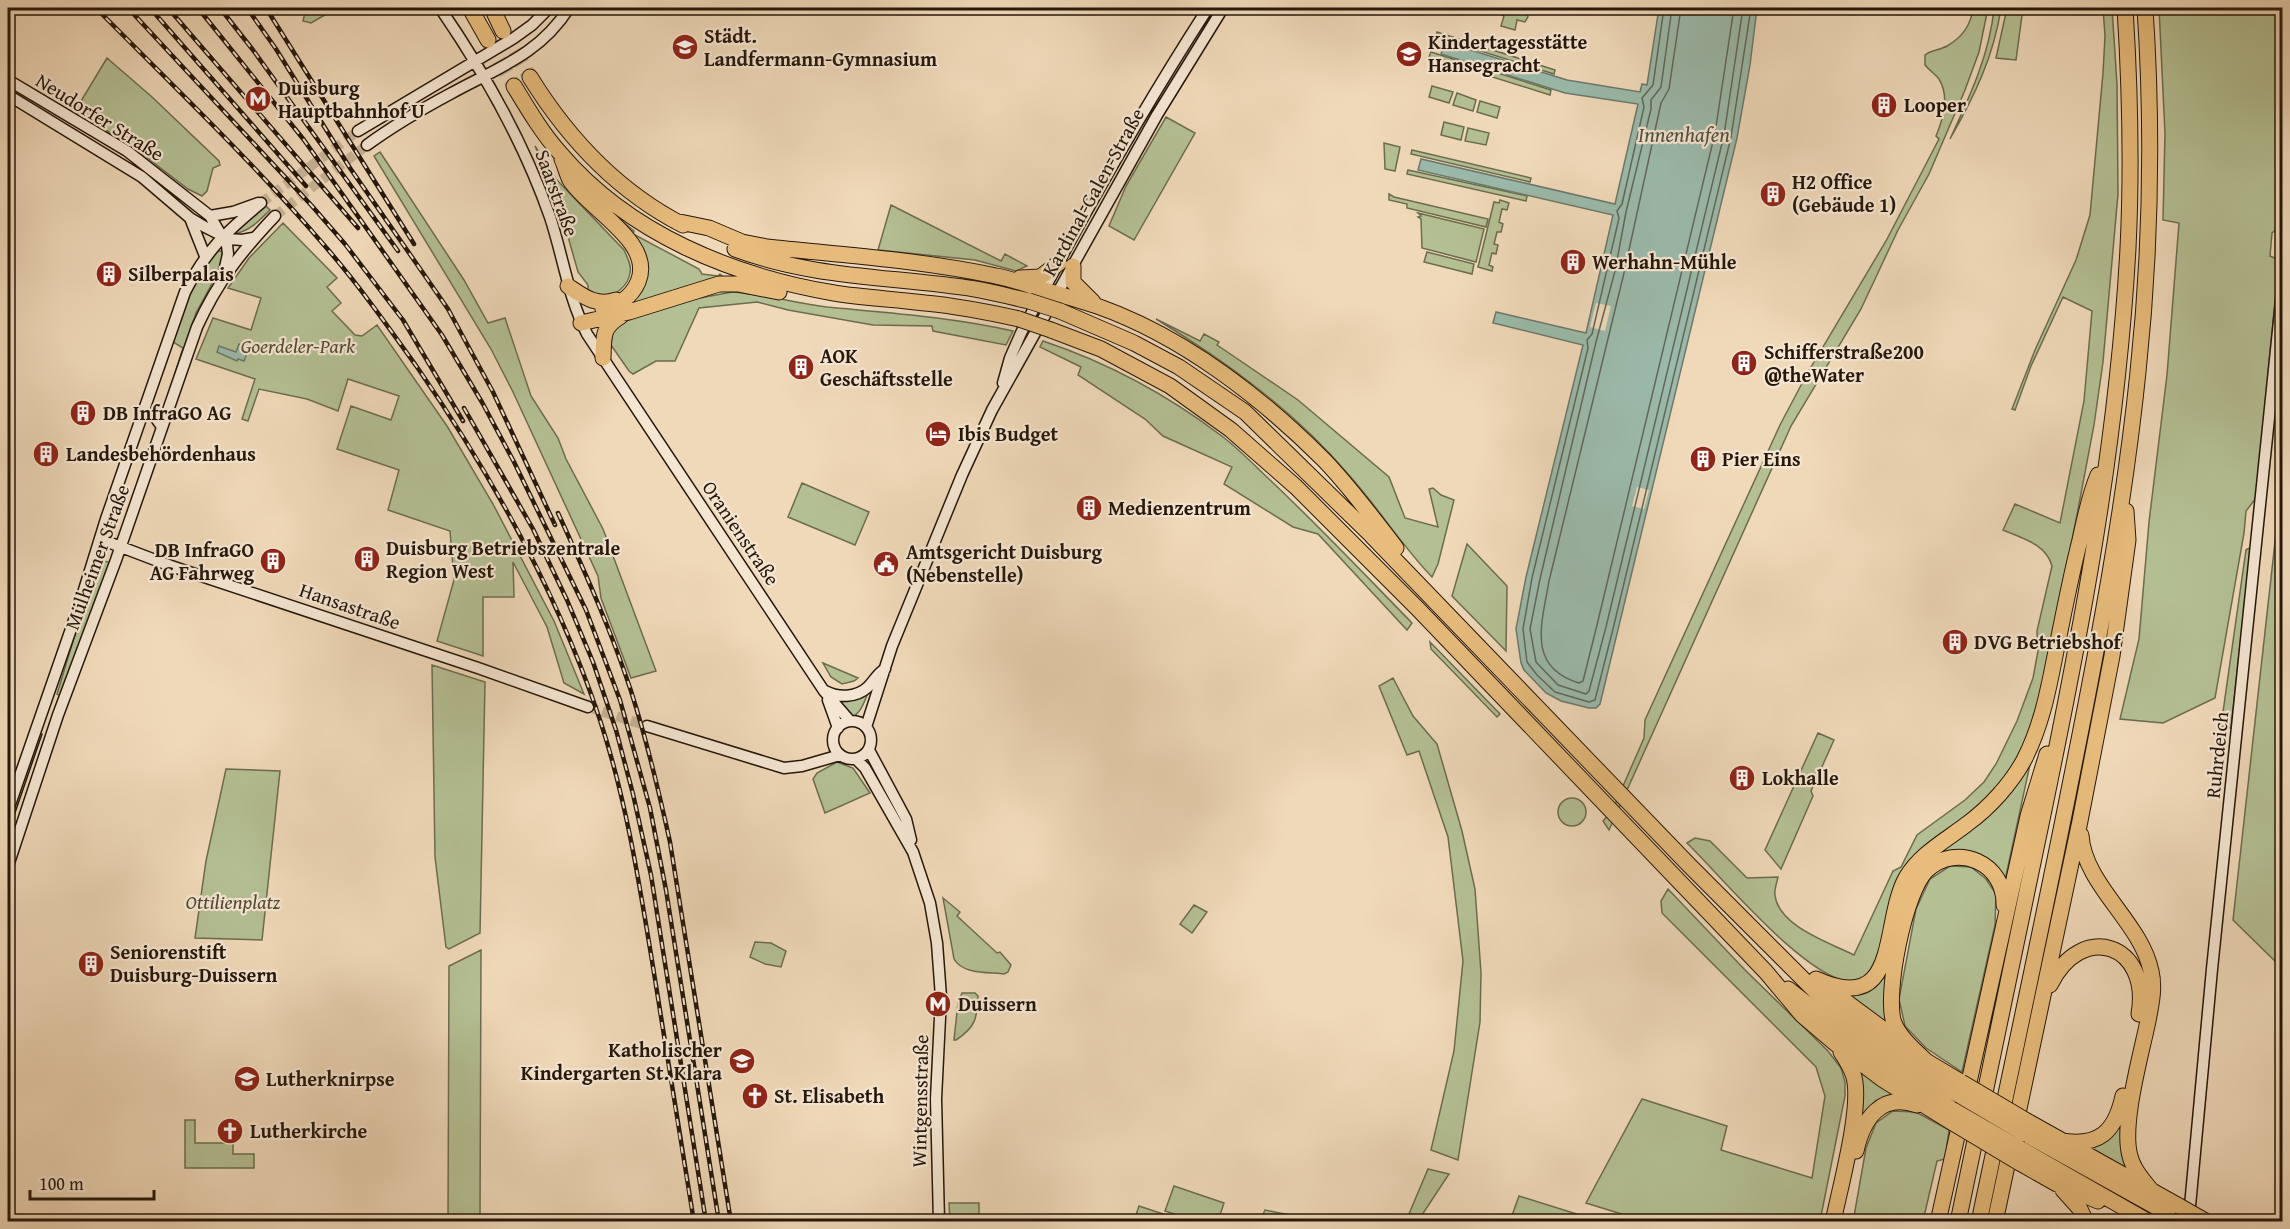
<svg xmlns="http://www.w3.org/2000/svg" width="2290" height="1229" font-family="'Gentium Book Plus',serif">
<style>
.green{fill:#b4c094;stroke:#6c6c4f;stroke-width:1.5}
.water{fill:#9bbaab;stroke:#6c796b;stroke-width:1.5}
.pier{fill:#f0d9b9}
.lines{fill:none;stroke-linecap:round;stroke-linejoin:round}
.shore{stroke:#60685a;stroke-width:1.5}
.secondary-tunnel{stroke:#c7b296;stroke-width:10;stroke-dasharray:10 5;stroke-linecap:butt}
.highway-tunnel{stroke:#c7b296;stroke-width:15;stroke-dasharray:15 8;stroke-linecap:butt}
.secondary-casing{stroke:#25170a;stroke-width:13}
.highway-casing{stroke:#25170a;stroke-width:17}
.secondary{stroke:#f5e6d2;stroke-width:10}
.highway{stroke:#e8bc7c;stroke-width:15}
.tram{stroke:#25170a;stroke-width:1.5}
.rail-casing{stroke:#25170a;stroke-width:4.5}
.rail{stroke:#f5e6d2;stroke-width:2;stroke-dasharray:7;stroke-linecap:butt}
.highway-bridge-casing{stroke:#25170a;stroke-width:17;stroke-linecap:butt}
.highway-bridge{stroke:#e8bc7c;stroke-width:15}
.labels{text-anchor:middle;stroke-width:4.5;stroke-linejoin:round;paint-order:stroke}
.poi-label{font-size:20px;font-weight:bold;fill:#25170a;stroke:#f5e6d2;text-anchor:start}
.street-label{font-size:20px;fill:#25170a;stroke:#f5e6d2}
.park-label{font-size:20px;font-style:italic;fill:#504a33;stroke:#f5e6d2}
.water-label{font-size:21px;font-style:italic;fill:#4e5042;stroke:#f5e6d2}
</style>
<rect width="100%" height="100%" fill="#f0d9b9"/>
<filter id="stains"><feTurbulence type="fractalNoise" baseFrequency=".00333" numOctaves="4"/><feColorMatrix values="0 0 0 0 .2 0 0 0 0 .09 0 0 0 0 .02 0 0 0 .5 -.17"/></filter>
<radialGradient id="worn" r=".72"><stop offset=".6" stop-color="#630" stop-opacity="0"/><stop offset="1" stop-color="#630" stop-opacity=".3"/></radialGradient>
<!-- green -->
<path class="green" d="M306 8H322L325 15 311 23 303 21Z
M1502 8H1516L1527 13 1528 17 1525 22 1517 20 1515 30 1501 26 1504 16 1500 14Z
M1973 8H1988L1979 52 1965 90 1929 174 1898 230 1861 309 1791 426 1609 830 1603 821 1613 809 1644 738 1645 720 1780 425 1808 372 1886 241 1939 139 1936 136C1943 119 1950 97 1939 79 1935 74 1930 71 1925 65V55C1931 50 1940 50 1947 46 1963 37 1971 25 1973 8Z
M1994 8H2001C1994 56 1974 97 1950 139 1969 98 1990 54 1994 8Z
M2007 8H2023L2016 60 1996 58Z
M2103 8H2112L2117 84 2118 194 2103 362 2094 425 2076 520 2051 646 2032 727 2017 759 2002 782 1986 801 1942 834 1867 977C1862 979 1855 983 1850 982 1804 977 1722 877 1687 843L1695 838 1710 841 1747 878 1778 877C1777 882 1774 890 1775 895 1778 926 1830 943 1854 955L1893 871 1901 867 1917 835 1965 800 1984 782 1996 764 2017 721 2033 678 2038 651 2037 631 2052 566C2046 544 2022 538 2003 530L2015 504 2060 523 2084 401 2092 311 2063 297 2031 366 2015 410 2012 409 2035 350 2076 260 2090 215 2103 73 2105 36Z
M2159 8H2282V225L2272 233 2270 256 2279 260 2256 498 2246 511 2244 533 2215 698 2163 723 2120 719 2139 639 2149 522 2167 375 2179 223 2163 220 2165 133Z
M1437 32 1555 70 1554 74 1436 37Z
M1431 52 1551 90 1550 95 1429 57Z
M107 58 152 97 219 161 220 165 213 168 207 191 202 196 188 189 133 147 75 111Z
M1432 86 1453 92 1449 103 1429 97Z
M1457 93 1476 100 1473 111 1453 105Z
M1480 101 1500 107 1497 118 1477 112Z
M1166 117 1195 133 1134 240 1109 226 1126 186Z
M1444 122 1464 127 1461 140 1441 135Z
M1468 128 1489 133 1486 145 1465 141Z
M1384 143 1400 147 1395 171 1385 169Z
M535 146 556 179 624 250C627 257 632 265 630 273 628 286 615 297 602 296 598 295 592 293 588 291V285L578 272 558 201Z
M1412 150 1531 178 1530 182 1411 154Z
M380 152 464 280 488 323 505 318 531 396 558 438 566 459 603 529 656 671 631 678 601 598 598 576 513 392 491 349 374 156Z
M1408 170 1527 196 1526 201 1407 174Z
M1389 194 1394 197 1488 219 1486 227 1407 208V204L1389 200Z
M1500 200 1509 203 1507 210 1502 209 1499 222 1503 224 1501 232H1497L1494 244 1498 245 1496 254 1492 253 1489 265 1493 267 1492 271 1478 267 1494 202 1499 203Z
M265 205 270 210C259 221 249 232 233 234Z
M891 205 1001 261 1005 254 1027 266 1016 271 975 260 878 250Z
M1418 213 1484 229 1476 262 1422 248 1421 219 1418 217 1421 216Z
M623 222 634 231 633 234 699 269 702 274 718 276 720 274 725 279 615 311 647 266C644 247 635 236 623 222Z
M283 223 337 278 327 287 341 303 332 311 355 335 362 336 377 325 447 426 493 504 554 621 584 694 564 683 547 627 513 562 514 597H483V656L437 641 454 580 450 531 388 510 399 470 337 449 351 406 391 420 399 396 348 379 338 411 307 399 259 389 248 421 242 419 255 379 196 359 213 318 251 330 261 298 228 288 249 258Z
M215 250 224 252 221 267 196 313 168 395 183 348 173 342 191 289Z
M1427 252 1474 264 1472 274 1424 262Z
M732 292C764 294 795 303 827 307 890 313 951 317 1013 331L1006 345 933 331 932 326 873 325 788 310 757 302 699 308 675 361H656L633 374 629 371 611 345 613 330 627 320 689 300Z
M1156 319 1200 341 1204 334 1219 342 1217 345 1223 349 1298 400 1389 477 1405 518 1438 527 1429 489 1433 488 1441 495 1454 500 1438 564 1432 577C1401 545 1378 507 1348 474 1294 411 1227 362 1156 319Z
M1043 341C1109 363 1168 395 1223 437 1240 450 1255 466 1270 480 1319 526 1365 575 1412 623L1407 630 1318 534 1293 527 1224 484 1232 467 1163 436 1145 419 1078 375 1081 367 1040 347Z
M2282 479V968L2233 920Z
M802 483 869 512 855 545 788 517Z
M1467 544 1507 586 1506 651 1452 596Z
M2251 547 2231 728 2221 726 2246 550Z
M98 559 111 563 61 696 57 694Z
M1430 642 1500 714 1497 717 1431 649Z
M823 663 858 678 854 681 842 684 831 677Z
M432 665 485 682 480 933 449 949 446 947 435 857Z
M1393 678 1413 716 1437 744 1462 831 1475 889 1481 973 1480 1022 1458 1160 1431 1150 1454 1051 1463 961 1448 837 1419 751 1407 755 1379 686Z
M868 693C864 702 861 713 852 717L838 701Z
M1818 733 1834 740 1811 791 1813 796 1781 869 1765 850Z
M2031 760 2005 880 1992 863 1919 866Z
M837 762 853 768 870 793 825 813 813 779 817 773Z
M226 769 280 771 262 940 195 938 206 861Z
M1558 812a14 14 0 1 1 28 0a14 14 0 1 1-28 0Z
M1950 866 1971 867 1986 879 1996 894 1995 925 1962 1072 1926 1048 1905 1026 1899 999 1916 909 1930 879Z
M1668 889 1745 970 1828 1051 1841 1068 1845 1082V1096L1820 1221H1644L1586 1203 1642 1099 1727 1126 1721 1150 1812 1178 1825 1096 1816 1067 1662 913 1661 901Z
M943 898 960 912 957 916 997 953 1000 952 1011 965 1008 972 1004 974C988 972 962 974 954 959Z
M1194 905 1207 912 1192 933 1180 924Z
M755 942 771 943 786 951 781 967 765 964 750 957Z
M481 950 480 1221H448L449 966Z
M1891 964 1892 1029 1848 995 1880 981Z
M962 993H975L978 996C977 1018 976 1027 956 1040H954L958 1003Z
M1856 1064 1901 1097 1860 1124Z
M1893 1111 1916 1112 1949 1130 1945 1159 1937 1161 1923 1221 1853 1222 1866 1148 1876 1123Z
M2120 1119 2132 1173 2085 1147Z
M185 1120H195V1143H233V1154H254V1168H185Z
M1428 1169 1449 1174 1418 1221H1406Z
M1174 1186 1224 1203 1218 1221H1196L1165 1211Z
M1519 1196 1599 1221H1510Z
M949 1203H979V1221H950Z
M1139 1206 1184 1221H1134Z
M1265 1210 1319 1221H1260Z"/>
<!-- water -->
<path class="water" d="M1659 8H1757L1750 65 1737 138 1600 704 1596 708H1589L1561 701 1546 693 1524 670 1521 663 1516 629 1526 577 1583 345 1493 323 1496 312 1586 333 1613 215 1418 170 1421 159 1615 204 1638 104 1565 93 1441 54 1445 42 1567 80 1640 92 1642 84 1647 85Z
M239 344 249 348 244 361 238 359 237 361 217 352 219 346 236 352Z"/>
<!-- pier -->
<path class="pier" d="M1596 303 1611 306 1605 331 1590 327Z
M1637 487 1649 490 1644 509 1632 506Z"/>
<g class="lines">
<!-- shore -->
<path class="shore" d="M1664 8 1653 85 1642 98 1644 107 1622 204 1617 211 1619 218 1592 334 1587 340 1588 348 1532 578 1523 629 1527 662 1537 675 1555 692 1589 702 1595 700 1613 629 1731 137 1751 8
M1672 8 1661 87 1651 100V109L1626 212 1615 271 1596 342 1540 579 1530 629 1536 662 1558 685 1586 694 1589 691 1606 627 1724 135 1743 8
M1681 8 1669 89 1661 103 1624 273 1549 581C1542 623 1526 667 1579 683L1583 681 1597 625 1715 133 1734 8"/>
<!-- secondary-tunnel -->
<path class="secondary-tunnel" d="M261 203 358 131
M275 216 367 145
M588 707 647 726"/>
<!-- highway-tunnel -->
<path class="highway-tunnel" d="M503 31 530 77
M488 40 514 86"/>
<defs>
<path id="secondary" d="M440 8C484 72 524 143 550 217 563 256 568 297 587 334L824 691 850 721
M8 80 127 151 210 216 227 245 228 254 224 272
M8 95 142 177 190 218 205 227 229 239 242 240 253 238
M358 131 514 38 532 25 549 8
M367 145C393 126 422 109 450 94 497 68 539 55 569 8
M210 216 233 212 258 203
M190 218 205 256
M1003 383 1010 358 1021 333C1079 222 1140 113 1208 8
M143 411 155 417 162 427
M100 539 171 566 478 668 588 707
M825 691C838 698 856 698 868 687 874 681 877 674 885 669
M828 700 838 728
M833 740a19 19 0 1 1 38 0a19 19 0 1 1-38 0Z
M647 726 784 768 802 766 840 755
M866 727 892 646 962 475 992 410 1157 115 1223 8
M869 750 906 819 911 840
M856 759 865 768 913 852 930 903 937 943 941 997 936 1099 939 1222
M8 810 79 606 106 519 185 292C207 249 225 233 261 203
M8 866 58 715 116 560 197 327C218 281 241 252 275 216
M2189 1217 2212 969 2282 292"/>
<path id="highway" d="M470 8 488 40
M492 8 503 31
M530 77C569 140 617 191 683 225
M514 86C528 109 542 133 560 153 629 234 733 276 834 293 864 298 895 299 925 303 957 306 988 312 1019 319
M562 159C565 166 567 174 570 180 588 209 655 242 638 282 631 298 619 304 603 309
M675 221 709 228 742 242 767 247C843 255 921 260 996 276 1013 279 1028 285 1044 290 1062 295 1079 300 1097 306 1182 336 1261 397 1324 460 1350 487 1373 518 1396 548
M735 249C815 279 892 276 975 289 993 292 1011 297 1029 301
M1073 266V282L1093 302
M1020 278 1040 277 1059 263
M568 286C583 296 596 307 616 300
M1060 311 1134 343 1179 367 1245 412 1371 535 1689 865 1819 995 1873 1039 1918 1071 1959 1095
M581 323 629 312 719 284H738L779 292
M1051 330 1101 349 1170 386 1231 430 1296 487 1418 609 1766 972 1802 1015 1836 1044 1882 1079 1953 1123
M603 358C604 337 601 328 621 316
M2081 835C2084 885 2141 922 2151 971 2155 988 2151 1005 2148 1021 2141 1055 2121 1125 2130 1156 2133 1169 2143 1180 2151 1190
M1816 979C1901 1018 1881 923 1906 878 1920 854 1945 841 1967 824 1989 808 2011 784 2024 760 2041 727 2048 692 2055 656 2063 617 2070 579 2080 540 2085 518 2089 496 2098 475
M2050 985C2082 920 2151 944 2139 1014
M1825 986 1926 1061 1961 1082
M1788 989 1864 1049 1955 1111
M1926 1061C1915 1050 1900 1038 1894 1023 1884 995 1905 890 1927 870 1957 842 2005 863 2004 905
M2027 1121 2179 1206
M2025 1134 2183 1222
M2061 1141C2099 1147 2115 1132 2123 1096
M2021 1149 2149 1222
M1856 1151C1863 1119 1881 1092 1917 1105
M2018 1162 2057 1184 2098 1201
M2063 1190 2080 1209 2086 1222
M1833 1222C1840 1187 1862 1109 1854 1077 1851 1067 1846 1060 1841 1052
M1938 1222 2028 816 2047 754
M1958 1222C1983 1099 2009 976 2035 853 2077 653 2117 452 2128 248 2132 168 2130 88 2125 8
M1979 1222C2010 1074 2042 927 2071 780 2098 645 2124 509 2138 372 2151 250 2153 129 2145 8
M1995 1222 2080 821 2112 656 2128 540 2126 511"/>
</defs>
<!-- secondary casing -->
<use href="#secondary" class="secondary-casing"/>
<!-- highway casing -->
<use href="#highway" class="highway-casing"/>
<!-- secondary -->
<use href="#secondary" class="secondary"/>
<!-- highway -->
<use href="#highway" class="highway"/>
<!-- tram -->
<path class="tram" d="M8 833 42 734"/>
<defs>
<path id="rail" d="M96 8C173 86 253 162 324 245 358 284 387 325 417 367 493 477 558 593 600 720 627 802 640 888 654 973 667 1056 680 1139 694 1222
M128 8 312 206 345 244 403 320 463 421
M150 8 306 186
M168 8 358 228
M198 8 304 140 442 335 483 404 514 462 586 610 620 700 650 808 666 890 719 1222
M220 8 253 50 398 251
M247 8 276 49 350 168 448 309 493 392 555 525
M266 8 414 244
M464 408 533 529 567 600 593 662 616 730 633 794 651 875 706 1222
M558 513C585 572 611 630 631 691 647 741 659 792 670 842L731 1222"/>
</defs>
<!-- rail casing -->
<use href="#rail" class="rail-casing"/>
<!-- rail -->
<use href="#rail" class="rail"/>
<defs>
<path id="highway-bridge" d="M1029 301 1060 311
M1019 319 1051 330
M1961 1082 2027 1121
M1959 1095 2025 1134
M1955 1111 2021 1149
M1953 1123 2018 1162
M2179 1206 2207 1222"/>
</defs>
<!-- highway-bridge casing -->
<use href="#highway-bridge" class="highway-bridge-casing"/>
<!-- highway-bridge -->
<use href="#highway-bridge" class="highway-bridge"/>
</g>
<!-- icons -->
<defs>
<symbol id="school-disc" viewBox="-11 -11 22 22"><circle r="9.5" fill="#8f2418" stroke="#f5e6d2"/><path d="M0-5L7-2L0 1L-7-2ZM-4 1L0 2.5L4 1V4Q0 6-4 4Z" fill="#fff"/></symbol>
<symbol id="metro-disc" viewBox="-11 -11 22 22"><circle r="9.5" fill="#8f2418" stroke="#f5e6d2"/><path d="M-5.5 5V-5H-3L0 0L3-5H5.5V5H3V-.5L0 4L-3-.5V5Z" fill="#fff"/></symbol>
<symbol id="building-disc" viewBox="-11 -11 22 22"><circle r="9.5" fill="#8f2418" stroke="#f5e6d2"/><path d="M-4-6H4V6H1V3H-1V6H-4ZM-2.5-4.3h1.7v1.8h-1.7ZM.8-4.3h1.7v1.8H.8ZM-2.5-1h1.7V.8h-1.7ZM.8-1h1.7V.8H.8Z" fill="#fff"/></symbol>
<symbol id="hotel-disc" viewBox="-11 -11 22 22"><circle r="9.5" fill="#8f2418" stroke="#f5e6d2"/><path d="M-6-4.5h1.5V1H6V5H4.5V3h-9V5H-6ZM-4 0a1.8 1.8 0 1 1 3.6 0ZM.5 0V-2.5h3Q6-2.5 6 0Z" fill="#fff"/></symbol>
<symbol id="civic-disc" viewBox="-11 -11 22 22"><circle r="9.5" fill="#8f2418" stroke="#f5e6d2"/><path d="M-.6-6.5H3V-4.5H.6V-3L4-1V1h2V6H-6V1h2V-1L-.6-3ZM-1.2 2.5V6h2.4V2.5Z" fill="#fff"/></symbol>
<symbol id="church-disc" viewBox="-11 -11 22 22"><circle r="9.5" fill="#8f2418" stroke="#f5e6d2"/><path d="M-1.2-6h2.4v3.5h3.3v2.4h-3.3V6h-2.4V-.1h-3.3v-2.4h3.3Z" fill="#fff"/></symbol>
</defs>
<g fill-rule="evenodd">
<use href="#school-disc" x="670" y="32" width="30" height="30"/>
<use href="#school-disc" x="1394" y="39" width="30" height="30"/>
<use href="#metro-disc" x="243" y="84" width="30" height="30"/>
<use href="#building-disc" x="1869" y="90" width="30" height="30"/>
<use href="#building-disc" x="1758" y="179" width="30" height="30"/>
<use href="#building-disc" x="1558" y="247" width="30" height="30"/>
<use href="#building-disc" x="94" y="259" width="30" height="30"/>
<use href="#building-disc" x="1729" y="348" width="30" height="30"/>
<use href="#building-disc" x="786" y="352" width="30" height="30"/>
<use href="#building-disc" x="68" y="398" width="30" height="30"/>
<use href="#hotel-disc" x="923" y="419" width="30" height="30"/>
<use href="#building-disc" x="31" y="439" width="30" height="30"/>
<use href="#building-disc" x="1688" y="444" width="30" height="30"/>
<use href="#building-disc" x="1074" y="493" width="30" height="30"/>
<use href="#building-disc" x="352" y="544" width="30" height="30"/>
<use href="#building-disc" x="258" y="546" width="30" height="30"/>
<use href="#civic-disc" x="871" y="549" width="30" height="30"/>
<use href="#building-disc" x="1940" y="627" width="30" height="30"/>
<use href="#building-disc" x="1727" y="763" width="30" height="30"/>
<use href="#building-disc" x="76" y="949" width="30" height="30"/>
<use href="#metro-disc" x="923" y="989" width="30" height="30"/>
<use href="#school-disc" x="727" y="1046" width="30" height="30"/>
<use href="#school-disc" x="232" y="1064" width="30" height="30"/>
<use href="#church-disc" x="740" y="1081" width="30" height="30"/>
<use href="#church-disc" x="215" y="1116" width="30" height="30"/>
</g>
<g class="labels">
<!-- poi labels -->
<g class="poi-label">
<text x="704" y="43">Städt.<tspan x="704" dy="23">Landfermann-Gymnasium</tspan></text>
<text x="1428" y="49">Kindertagesstätte<tspan x="1428" dy="23">Hansegracht</tspan></text>
<text x="278" y="95">Duisburg<tspan x="278" dy="23">Hauptbahnhof U</tspan></text>
<text x="1904" y="112">Looper</text>
<text x="1792" y="189">H2 Office<tspan x="1792" dy="23">(Gebäude 1)</tspan></text>
<text x="1592" y="269">Werhahn-Mühle</text>
<text x="128" y="281">Silberpalais</text>
<text x="1764" y="359">Schifferstraße200<tspan x="1764" dy="23">@theWater</tspan></text>
<text x="820" y="363">AOK<tspan x="820" dy="23">Geschäftsstelle</tspan></text>
<text x="103" y="420">DB InfraGO AG</text>
<text x="958" y="441">Ibis Budget</text>
<text x="66" y="461">Landesbehördenhaus</text>
<text x="1722" y="466">Pier Eins</text>
<text x="1108" y="515">Medienzentrum</text>
<text x="386" y="555">Duisburg Betriebszentrale<tspan x="386" dy="23">Region West</tspan></text>
<text x="254" y="557" text-anchor="end">DB InfraGO<tspan x="254" dy="23">AG Fahrweg</tspan></text>
<text x="906" y="559">Amtsgericht Duisburg<tspan x="906" dy="23">(Nebenstelle)</tspan></text>
<text x="1974" y="649">DVG Betriebshof</text>
<text x="1762" y="785">Lokhalle</text>
<text x="110" y="959">Seniorenstift<tspan x="110" dy="23">Duisburg-Duissern</tspan></text>
<text x="958" y="1011">Duissern</text>
<text x="722" y="1057" text-anchor="end">Katholischer<tspan x="722" dy="23">Kindergarten St. Klara</tspan></text>
<text x="266" y="1086">Lutherknirpse</text>
<text x="774" y="1103">St. Elisabeth</text>
<text x="250" y="1138">Lutherkirche</text>
</g>
<!-- street labels -->
<g class="street-label">
<text transform="translate(100 117) rotate(32)" y="7">Neudorfer Straße</text>
<text transform="translate(1093 192) rotate(-61)" y="7">Kardinal-Galen-Straße</text>
<text transform="translate(557 193) rotate(70)" y="7">Saarstraße</text>
<text transform="translate(741 533) rotate(56)" y="7">Oranienstraße</text>
<text transform="translate(97 557) rotate(-70)" y="7">Mülheimer Straße</text>
<text transform="translate(350 606) rotate(19)" y="7">Hansastraße</text>
<text transform="translate(2217 755) rotate(-84)" y="7">Ruhrdeich</text>
<text transform="translate(920 1101) rotate(-89)" y="7">Wintgensstraße</text>
</g>
<!-- park labels -->
<g class="park-label">
<text x="298" y="353">Goerdeler-Park</text>
<text x="233" y="909">Ottilienplatz</text>
</g>
<!-- water labels -->
<g class="water-label">
<text x="1684" y="142">Innenhafen</text>
</g>
</g>
<!-- margin -->
<rect width="2290" height="1229" fill="none" stroke="#f0d9b9" stroke-width="30"/>
<rect x="9" y="9" width="2272" height="1211" fill="none" stroke="#25170a" stroke-width="3"/>
<rect x="15" y="15" width="2260" height="1199" fill="none" stroke="#25170a" stroke-width="1.5"/>
<!-- scale -->
<path d="M30 1190v9h124v-9" fill="none" stroke="#25170a" stroke-width="3"/>
<text x="39" y="1190" font-size="18" fill="#25170a" stroke="#f5e6d2" stroke-width="4.5" paint-order="stroke">100 m</text>
<rect width="100%" height="100%" filter="url(#stains)"/>
<rect width="100%" height="100%" fill="url(#worn)"/>
</svg>
